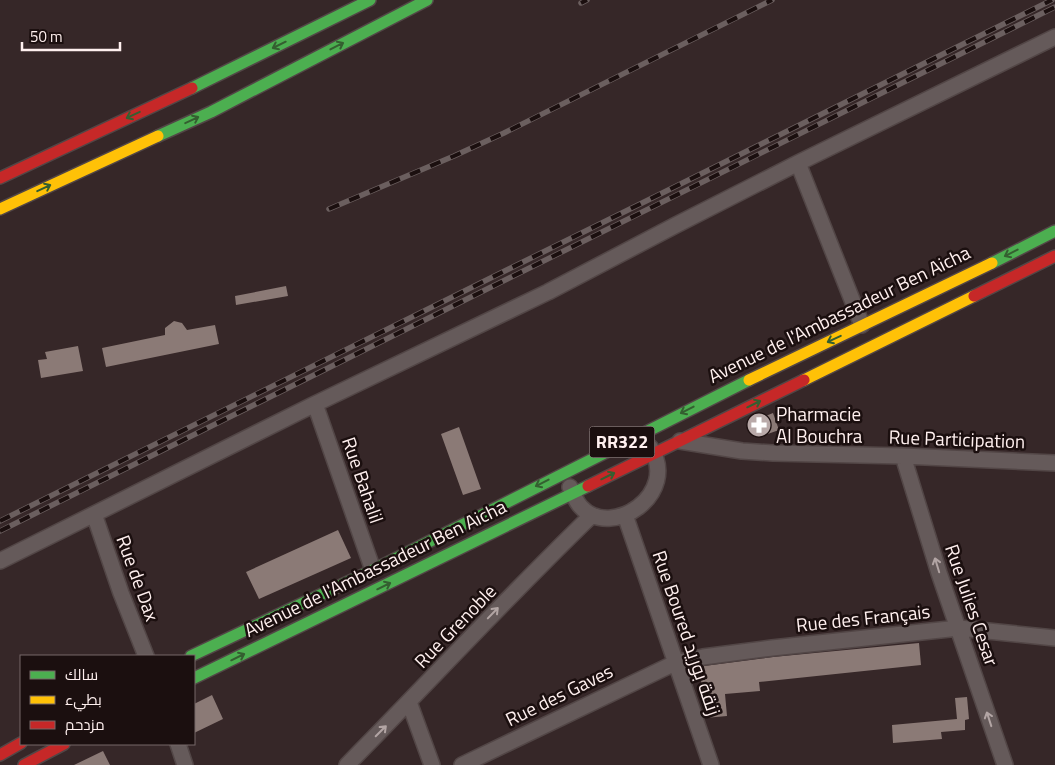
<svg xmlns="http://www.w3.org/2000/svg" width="1055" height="765" font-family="'Titillium Web',Cairo,sans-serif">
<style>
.building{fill:#8b7a76}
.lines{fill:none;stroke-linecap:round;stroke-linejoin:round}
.street-casing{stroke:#524646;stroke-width:18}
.fast-casing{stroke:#524646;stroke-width:14}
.slow-casing{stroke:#524646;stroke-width:14}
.jam-casing{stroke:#524646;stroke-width:14}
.street{stroke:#655a5a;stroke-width:15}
.fast{stroke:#4caf50;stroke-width:11}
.slow{stroke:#ffc107;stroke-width:11}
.jam{stroke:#c62828;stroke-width:11}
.rail-casing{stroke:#6b5f5f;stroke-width:5.5}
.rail{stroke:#1b0f0f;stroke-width:4;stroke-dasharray:11;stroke-linecap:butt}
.oneway{stroke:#345f30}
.oneway2{stroke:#b2a5a4}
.labels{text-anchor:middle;stroke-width:5;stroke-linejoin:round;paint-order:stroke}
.shield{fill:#1b0f0f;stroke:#bbacac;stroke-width:1}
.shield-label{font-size:18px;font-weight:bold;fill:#fff0ef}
.street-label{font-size:19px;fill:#fff0ef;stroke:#1b0f0f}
.poi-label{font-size:19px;fill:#fff0ef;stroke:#1b0f0f;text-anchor:start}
</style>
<rect width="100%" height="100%" fill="#362728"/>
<!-- building -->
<path class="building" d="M286 286 288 296 236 305 235 296Z
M174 321 182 323 187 330 215 325 219 344 106 367 102 348 165 335V328Z
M78 346 83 371 41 378 38 360 47 359 45 352Z
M773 413 779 430 759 437 753 421Z
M459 427 481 489 463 495 441 434Z
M338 530 351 558 259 599 246 572Z
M919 643 921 665 759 682 760 691 725 694 727 716 705 718 701 680H705L704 666 773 657Z
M212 695 223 719 194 733V704Z
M967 697 969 719 965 720V730L941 732 942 739 893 743 892 725 957 719 955 698Z
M103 751 110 765H74Z"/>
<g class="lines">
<defs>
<path id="street" d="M798 163 862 325
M315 404 373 570
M680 441 742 451 773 453 903 456 1055 463
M903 456 939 573 1005 765
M570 487C573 494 576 502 581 507 611 540 681 494 650 447
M94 514 121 593 146 656
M625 515 711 765
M0 561 315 404 548 292 676 225 798 163 1055 37
M409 702 432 765
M178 744 185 765
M347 765C429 682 508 596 592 515
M462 765 675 663 703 657 772 648 959 628 1055 638"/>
<path id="fast" d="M192 88 370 0
M158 136 211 112 427 0
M992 263 1055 231
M191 656 373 570 749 380
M194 678 588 486"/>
<path id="slow" d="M0 209 158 136
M749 380 992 263
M804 380 974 296"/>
<path id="jam" d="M0 178 192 88
M974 296 1055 256
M588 486 804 380
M0 755 21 743
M24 765 64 744"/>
</defs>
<!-- street casing -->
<use href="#street" class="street-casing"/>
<!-- fast casing -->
<use href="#fast" class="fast-casing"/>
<!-- slow casing -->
<use href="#slow" class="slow-casing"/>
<!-- jam casing -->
<use href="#jam" class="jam-casing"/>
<!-- street -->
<use href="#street" class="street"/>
<!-- fast -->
<use href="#fast" class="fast"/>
<!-- slow -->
<use href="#slow" class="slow"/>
<!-- jam -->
<use href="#jam" class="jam"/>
<defs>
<path id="rail" d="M581 3 587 0
M329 209 454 156 504 133 772 0
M0 521 1052 0
M0 531 1055 7"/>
</defs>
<!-- rail casing -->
<use href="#rail" class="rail-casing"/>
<!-- rail -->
<use href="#rail" class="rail"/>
</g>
<!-- one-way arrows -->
<defs><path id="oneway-shaft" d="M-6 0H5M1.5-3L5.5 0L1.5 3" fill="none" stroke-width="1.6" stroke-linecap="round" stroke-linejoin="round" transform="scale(1.25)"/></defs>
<g class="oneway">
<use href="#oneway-shaft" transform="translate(279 45) rotate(154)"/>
<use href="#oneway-shaft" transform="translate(337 46) rotate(-27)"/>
<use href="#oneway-shaft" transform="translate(133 115) rotate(155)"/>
<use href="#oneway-shaft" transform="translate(192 120) rotate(-25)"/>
<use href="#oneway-shaft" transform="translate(44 188) rotate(-25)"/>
<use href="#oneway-shaft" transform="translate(1011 253) rotate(153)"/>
<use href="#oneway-shaft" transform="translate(834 339) rotate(155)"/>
<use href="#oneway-shaft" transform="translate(754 404) rotate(-26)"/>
<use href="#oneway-shaft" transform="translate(687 410) rotate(153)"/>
<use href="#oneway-shaft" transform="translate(608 476) rotate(-26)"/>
<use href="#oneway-shaft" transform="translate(542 483) rotate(153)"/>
<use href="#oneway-shaft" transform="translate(384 586) rotate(-26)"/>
<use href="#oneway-shaft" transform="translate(238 657) rotate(-26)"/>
</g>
<g class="oneway2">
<use href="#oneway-shaft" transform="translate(937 565) rotate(-107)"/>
<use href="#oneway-shaft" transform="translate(493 613) rotate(-46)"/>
<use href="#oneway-shaft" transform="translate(989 719) rotate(-108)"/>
<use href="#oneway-shaft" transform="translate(381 731) rotate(-45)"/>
</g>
<!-- icons -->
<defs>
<symbol id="pharmacy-disc" viewBox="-11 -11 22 22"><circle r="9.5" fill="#b9aaa9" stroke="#1b0f0f"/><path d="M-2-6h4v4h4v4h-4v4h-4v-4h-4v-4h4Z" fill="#fff"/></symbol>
</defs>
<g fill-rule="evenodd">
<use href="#pharmacy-disc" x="745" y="411" width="28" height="28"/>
</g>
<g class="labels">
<!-- shield labels -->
<rect class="shield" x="589.5" y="426.5" width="65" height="31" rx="4"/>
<g class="shield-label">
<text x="622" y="448">RR322</text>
</g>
<!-- street labels -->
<g class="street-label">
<text transform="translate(839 314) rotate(-26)" y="7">Avenue de l'Ambassadeur Ben Aicha</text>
<text transform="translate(957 439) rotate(2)" y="7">Rue Participation</text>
<text transform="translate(363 480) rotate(71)" y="7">Rue Bahalil</text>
<text transform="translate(375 568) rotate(-26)" y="7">Avenue de l'Ambassadeur Ben Aicha</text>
<text transform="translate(138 578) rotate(70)" y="7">Rue de Dax</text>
<text transform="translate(972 605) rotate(71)" y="7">Rue Julies Cesar</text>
<text transform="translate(863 618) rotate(-6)" y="7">Rue des Français</text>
<text transform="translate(455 626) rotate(-46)" y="7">Rue Grenoble</text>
<text transform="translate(687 633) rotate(71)" y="7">Rue Boured زنقة بوريد</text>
<text transform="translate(559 695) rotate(-26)" y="7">Rue des Gaves</text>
</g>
<!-- poi labels -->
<g class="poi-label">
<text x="776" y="421">Pharmacie<tspan x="776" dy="22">Al Bouchra</tspan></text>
</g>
</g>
<!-- legend -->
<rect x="20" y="655" width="175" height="90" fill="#1b0f0f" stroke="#766969"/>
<rect x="30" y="671" width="25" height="8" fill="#4caf50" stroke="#766969"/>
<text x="65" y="680" font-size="15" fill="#fff0ef">سالك</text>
<rect x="30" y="696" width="25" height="8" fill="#ffc107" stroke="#766969"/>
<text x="65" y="705" font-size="15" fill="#fff0ef">بطيء</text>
<rect x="30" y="721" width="25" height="8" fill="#c62828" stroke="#766969"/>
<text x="65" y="730" font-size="15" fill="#fff0ef">مزدحم</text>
<!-- scale -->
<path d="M22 42v8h98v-8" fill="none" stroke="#fff0ef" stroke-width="2.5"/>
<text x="30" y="42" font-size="15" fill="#fff0ef" stroke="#1b0f0f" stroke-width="4" paint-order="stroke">50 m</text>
</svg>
